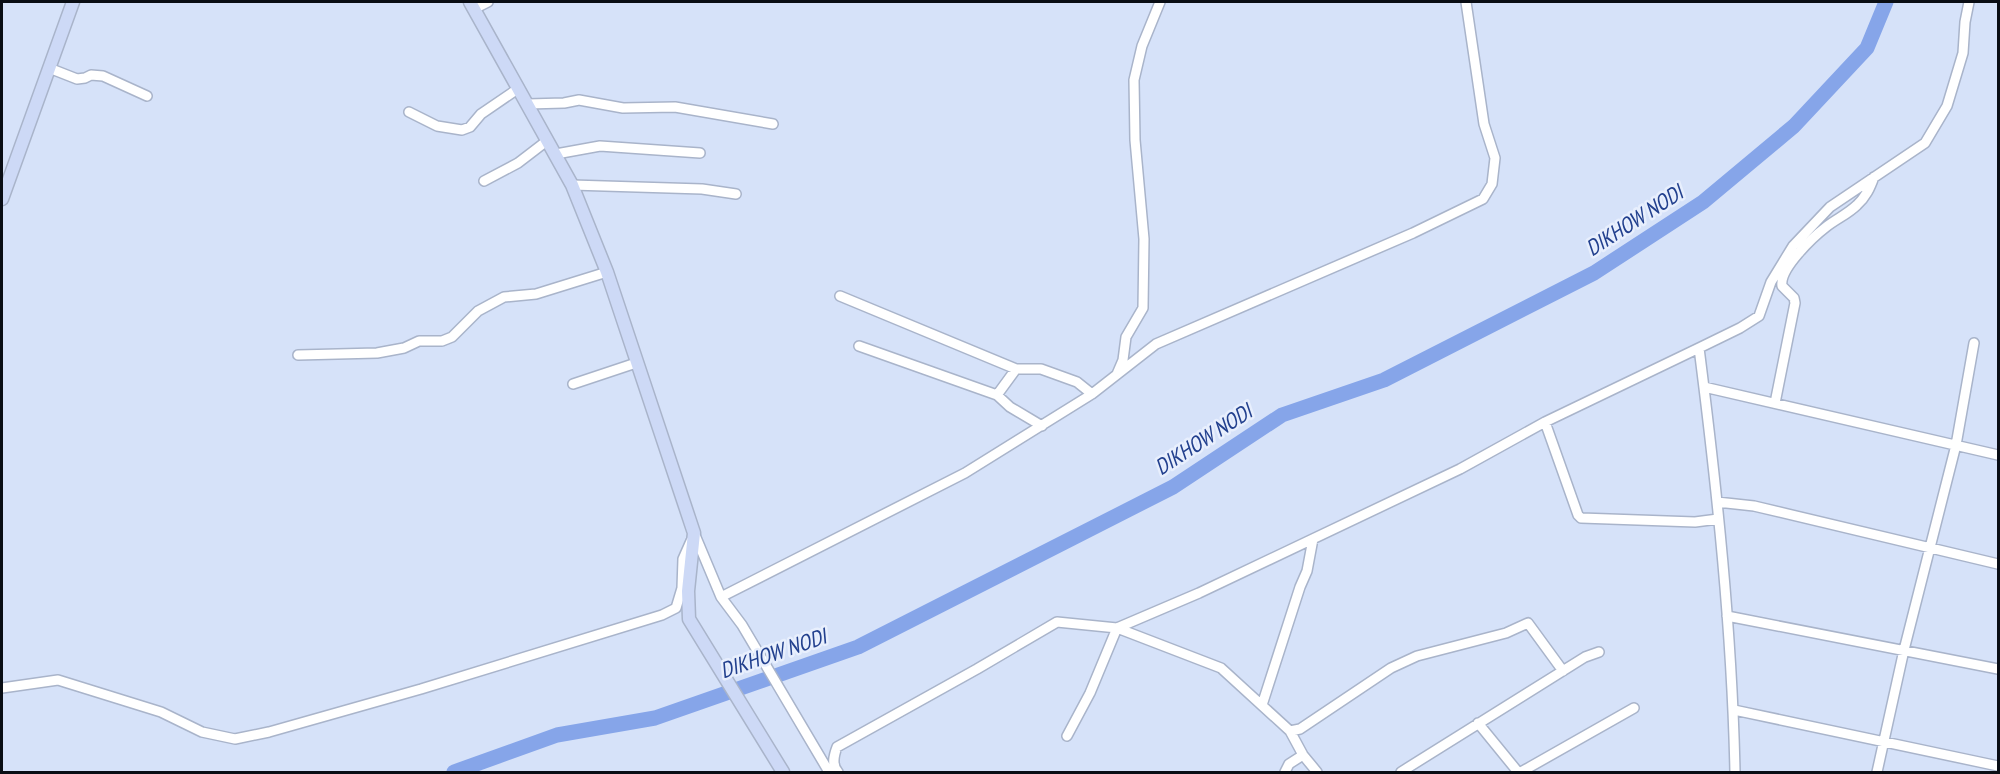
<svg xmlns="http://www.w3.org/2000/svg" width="2000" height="774" font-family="'PT Sans Narrow',sans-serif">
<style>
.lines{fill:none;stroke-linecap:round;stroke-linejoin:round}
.river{stroke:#86a5e9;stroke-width:15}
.street-casing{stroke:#a9b4ca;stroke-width:12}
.secondary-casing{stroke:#a9b4ca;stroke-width:15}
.street{stroke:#fff;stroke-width:9}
.secondary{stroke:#cdd9f6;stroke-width:12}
.labels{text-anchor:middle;stroke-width:5;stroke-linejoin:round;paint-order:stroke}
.water-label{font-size:22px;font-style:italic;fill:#22408e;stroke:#e8effd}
</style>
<rect width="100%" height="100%" fill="#d6e2f9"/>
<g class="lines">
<!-- river -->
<path class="river" d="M454 772 557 735 655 718 858 647 1173 487 1282 415 1384 380 1594 273 1703 202 1794 126 1867 48 1886 2"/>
<defs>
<path id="street" d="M474 9 488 2
M49 68 77 79 85 78 91 75 103 76 147 96
M528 104 564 103 579 100 623 108 675 107 773 124
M409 112 437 126 462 130 470 127 481 114 519 88
M556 154 600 146 700 153
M484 181 518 163 548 140
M572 185 702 189 736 194
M840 296 1016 369
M859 346 997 395 1016 369H1041L1077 382 1092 394
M1699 348C1717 489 1732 631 1735 772
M298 355 377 353 404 348 419 341H442L452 337 478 311 504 297 536 294 607 272
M1117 374 1123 360 1126 337 1143 308 1144 239 1135 140 1134 80 1142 46 1160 2
M573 384 636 363
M1704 387 1998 455
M997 395 1010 407 1042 426
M1775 403 1795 303 1794 298 1782 286C1779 269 1813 237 1826 227 1836 219 1848 214 1857 205 1866 197 1870 188 1874 177
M1545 422 1578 515 1581 518 1695 522 1718 519
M1717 502 1754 506 1998 564
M695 535 721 597 965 473 1092 394 1156 344 1413 233 1483 199 1492 184 1495 158 1484 124 1466 2
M721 597 742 625 829 772
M1727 616 1998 669
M2 688 58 680 161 712 202 732 235 739 269 732 421 689 662 615 676 608 682 588 683 559 691 541
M1262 705 1300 587 1307 571 1313 539
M1734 710 1998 766
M1478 723 1518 772
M1290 731 1300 729 1391 668 1417 656 1506 633 1528 623 1563 671
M1067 736 1090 693 1117 628 1221 668 1290 731 1303 755 1317 772
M838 772C831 765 834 755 837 747L977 669 1057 622 1117 628 1199 593 1460 469 1545 422 1699 348 1740 328 1759 316 1771 282 1793 246 1830 207 1925 143 1947 106 1963 53 1965 22 1969 2
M1285 772 1289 764 1303 755
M1401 772 1585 657 1599 652
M1521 772 1634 708
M1877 772 1904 650 1956 445 1974 343"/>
<path id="secondary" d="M470 2 572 185 607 272 694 533 688 591 689 619 783 772
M2 199 73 2"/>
</defs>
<!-- street casing -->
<use href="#street" class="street-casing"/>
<!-- secondary casing -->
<use href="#secondary" class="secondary-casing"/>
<!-- street -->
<use href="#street" class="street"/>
<!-- secondary -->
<use href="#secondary" class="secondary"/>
</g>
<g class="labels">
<!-- water labels -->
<g class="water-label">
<text transform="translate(1634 220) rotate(-33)" y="8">DIKHOW NODI</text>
<text transform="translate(1203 439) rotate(-33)" y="8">DIKHOW NODI</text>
<text transform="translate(773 653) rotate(-19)" y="8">DIKHOW NODI</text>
</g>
</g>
<!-- border -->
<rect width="2000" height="774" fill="none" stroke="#090d14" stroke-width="6"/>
</svg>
